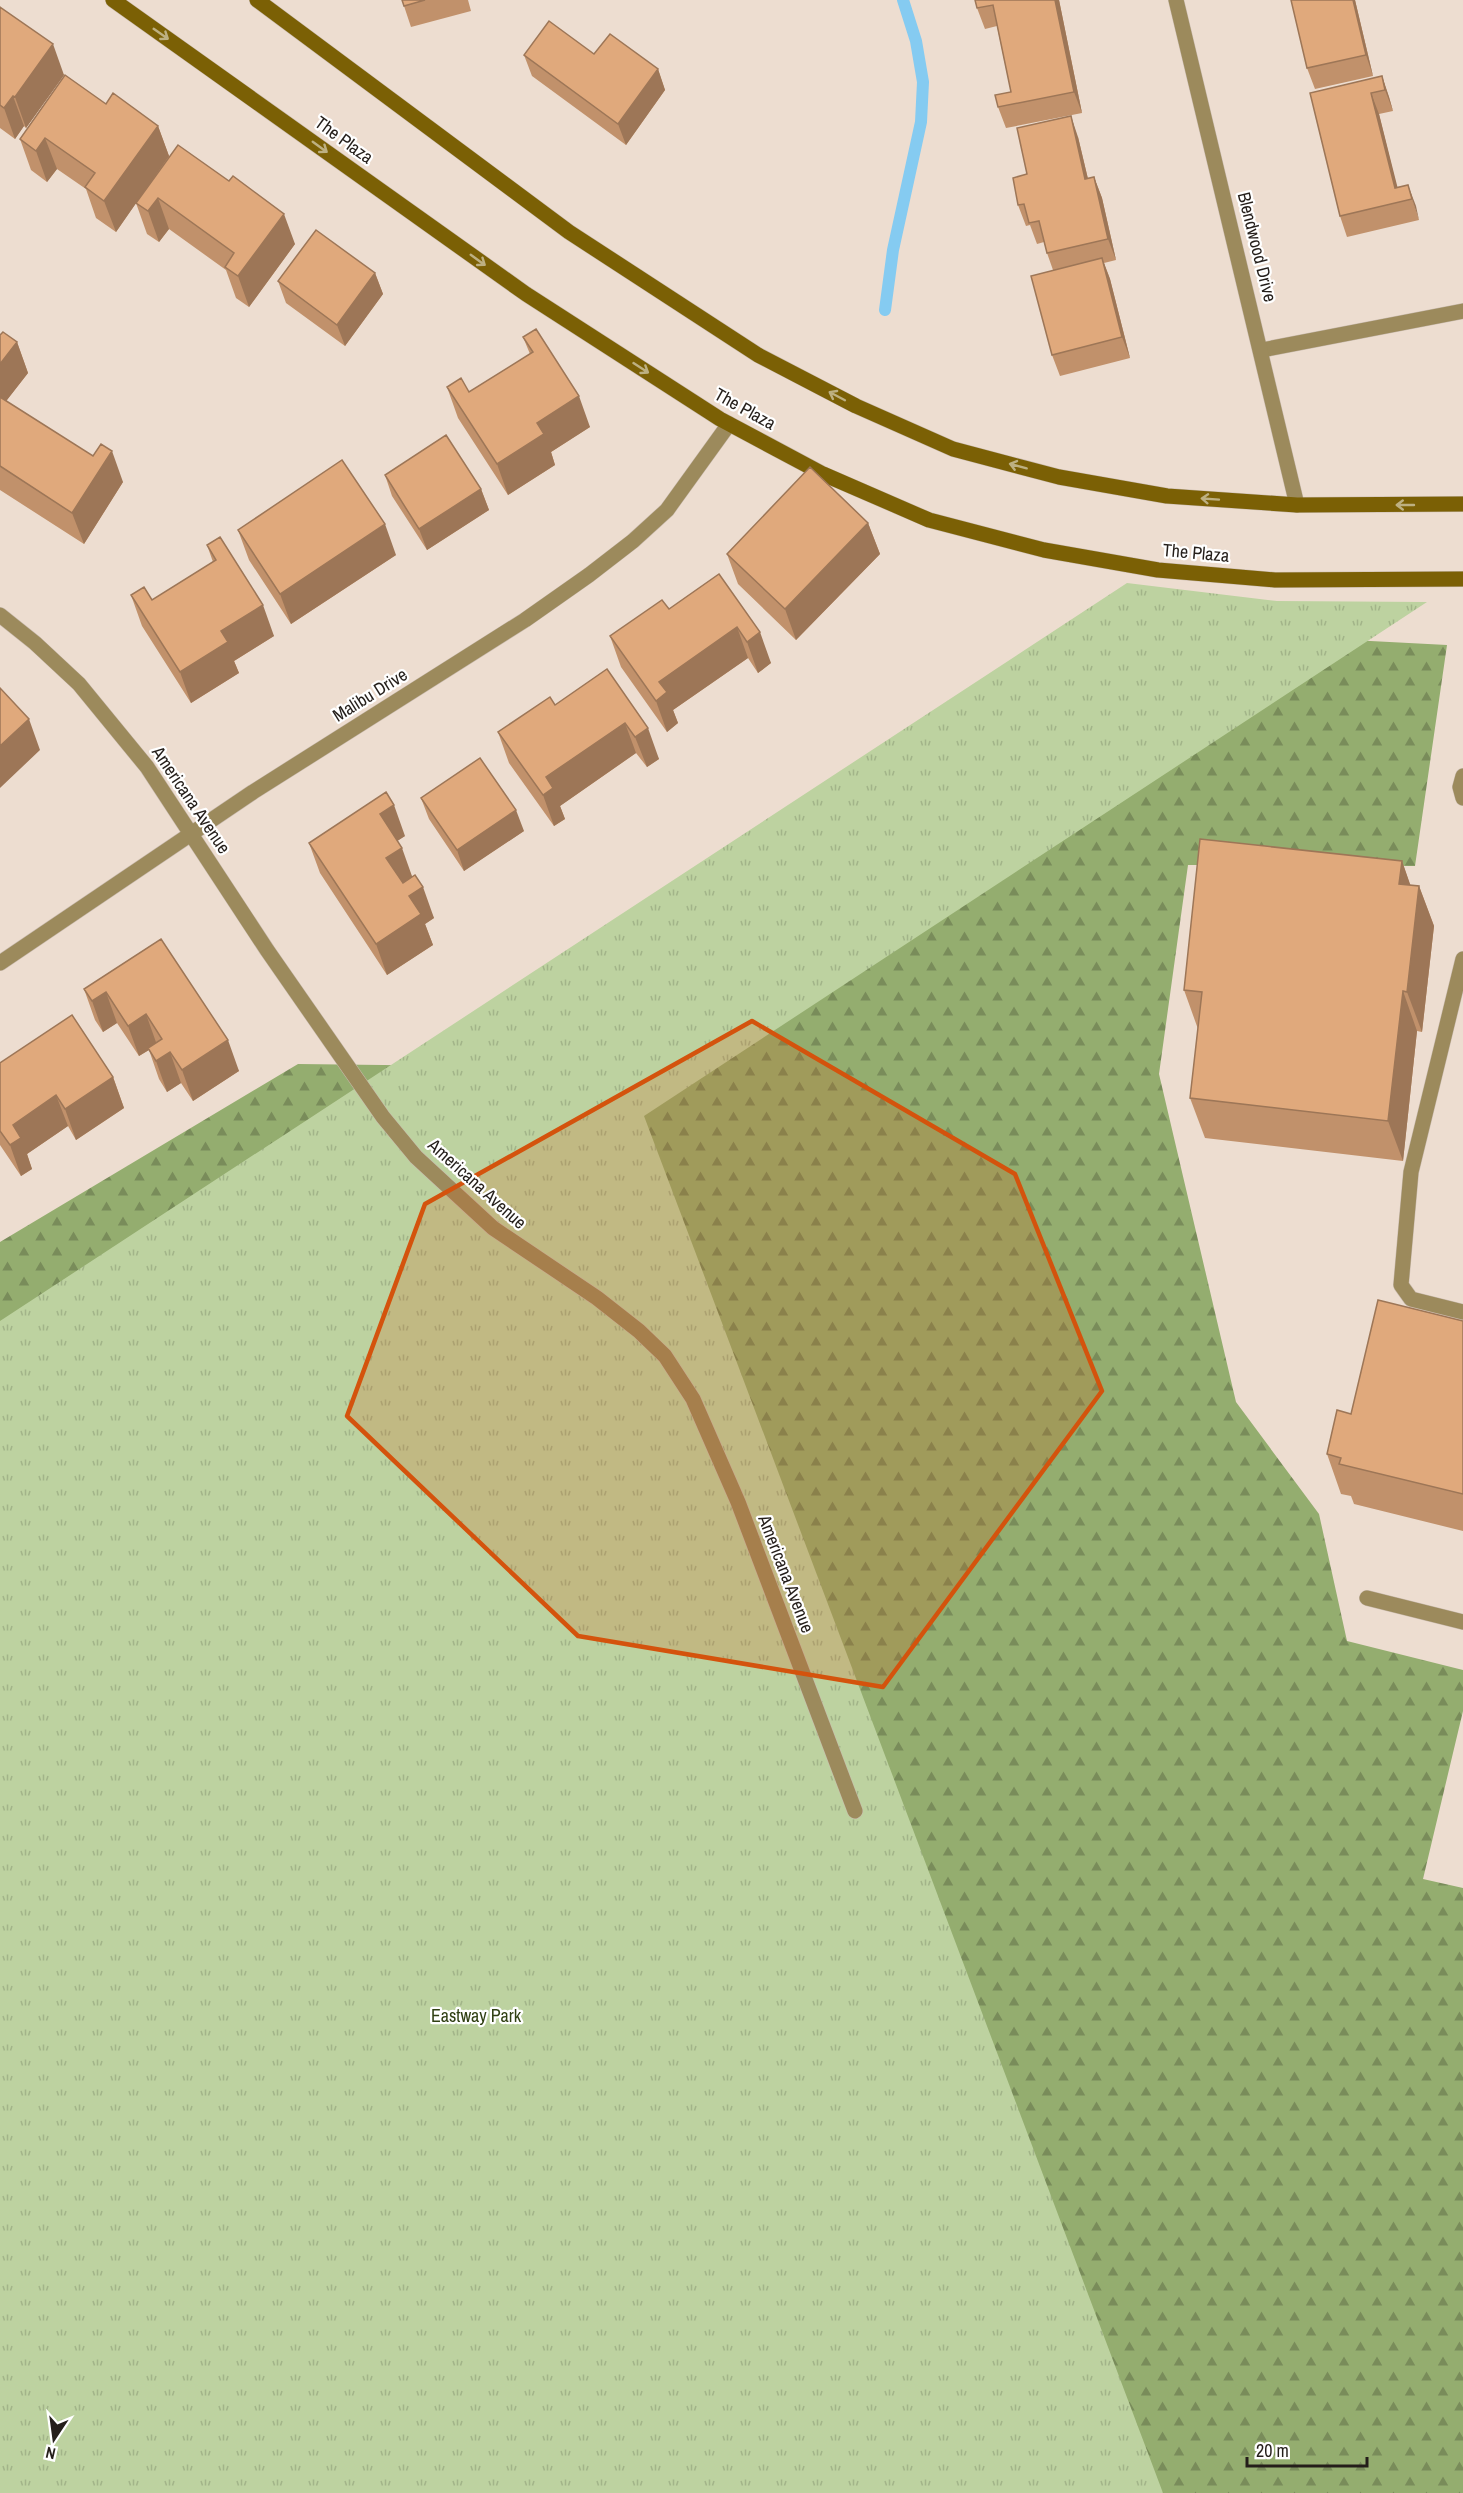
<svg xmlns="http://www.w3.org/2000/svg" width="1463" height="2493" font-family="'Archivo Narrow',sans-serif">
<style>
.forest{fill:url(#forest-firs)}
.park{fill:url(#park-tufts)}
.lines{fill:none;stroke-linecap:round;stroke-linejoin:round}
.stream{stroke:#85cbf1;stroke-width:12}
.service-casing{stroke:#c9bbaf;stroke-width:16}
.minor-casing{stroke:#c9bbaf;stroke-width:16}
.secondary-casing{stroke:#c9bbaf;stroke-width:16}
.service{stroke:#9c8a5c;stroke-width:15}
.minor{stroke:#9c8a5c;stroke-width:15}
.secondary{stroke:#7b6005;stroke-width:15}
.wall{fill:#c1916b}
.shaded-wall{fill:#9d7657}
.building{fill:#e0a97c;stroke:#9d7657;stroke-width:1.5}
.oneway{stroke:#bdb082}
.marked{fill:#d4530d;fill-opacity:0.2;stroke:#d4530d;stroke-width:4.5;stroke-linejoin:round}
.labels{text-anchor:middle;stroke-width:4.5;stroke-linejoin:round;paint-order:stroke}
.street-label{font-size:18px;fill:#241e1a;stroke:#fff}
.park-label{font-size:18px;fill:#304013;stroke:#fff}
</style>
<defs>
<pattern id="forest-firs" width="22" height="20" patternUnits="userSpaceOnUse" patternTransform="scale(1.5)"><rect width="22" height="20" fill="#94ad6f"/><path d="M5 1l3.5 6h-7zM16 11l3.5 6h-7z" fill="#798c5a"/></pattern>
<pattern id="park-tufts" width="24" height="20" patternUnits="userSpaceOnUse" patternTransform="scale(1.5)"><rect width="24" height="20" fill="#bdd2a0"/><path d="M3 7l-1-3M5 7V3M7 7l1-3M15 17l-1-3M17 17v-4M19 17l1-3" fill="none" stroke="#a2b489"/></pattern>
</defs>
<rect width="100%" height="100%" fill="#edddd0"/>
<!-- forest -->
<path class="forest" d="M1087 626 1447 645 1415 866 1188 865 1159 1074 1236 1402 1319 1514 1347 1641 1463 1670V1711L1423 1879 1463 1888V2493H0V1242L298 1064 468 1066Z"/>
<!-- park -->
<path class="park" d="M1127 583 1277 601 1427 602 644 1116 1163 2493H0V1321Z"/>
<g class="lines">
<!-- stream -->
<path class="stream" d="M885 310 893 250 921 122 923 82 916 41 903 0"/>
<defs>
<path id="service" d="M1262 350 1463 311
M1463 776 1460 787 1463 798
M1463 959 1411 1172 1401 1285 1411 1299 1463 1312
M1367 1598 1463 1622"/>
<path id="minor" d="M1176 0 1297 505
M0 615 35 643 79 684 147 767 267 950 383 1117 416 1157 493 1228 597 1298 639 1331 665 1356 693 1399 738 1502 855 1811
M0 963 253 792 525 620 589 575 633 541 667 510 729 424"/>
<path id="secondary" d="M113 0 526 294 720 419 823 474 929 520 1044 550 1158 570 1275 580 1463 579
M257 0 569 232 758 355 856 406 953 449 1059 477 1167 496 1297 505 1463 504"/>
</defs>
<!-- service casing -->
<use href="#service" class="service-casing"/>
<!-- minor casing -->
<use href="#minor" class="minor-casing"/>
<!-- secondary casing -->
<use href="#secondary" class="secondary-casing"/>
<!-- service -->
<use href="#service" class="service"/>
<!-- minor -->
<use href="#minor" class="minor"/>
<!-- secondary -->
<use href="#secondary" class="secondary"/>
</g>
<!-- wall -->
<path class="wall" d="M402 0H468L471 11 411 27Z
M975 0H1059L1082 113 1006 128 998 107 1011 92 997 26 985 29 977 8Z
M1291 0H1355L1373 76 1315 89 1307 68Z
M0 7 64 75 26 128 24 126 15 139 0 128Z
M594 54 658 69 665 90 626 145 532 76 524 55Z
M1382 76 1389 97 1393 111 1379 114 1397 188 1408 185 1419 220 1347 237 1340 216 1310 93Z
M106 104 158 126 169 156 295 244 249 307 236 298 226 270 169 229 159 242 147 234 136 203 116 232 96 218 86 189 57 169 47 182 31 170 20 139Z
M1078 137 1088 179 1094 177 1102 198 1116 260 1104 263 1110 279 1130 358 1060 376 1052 355 1053 270 1047 253 1044 242 1037 244 1030 225 1026 226 1018 205 1027 174Z
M375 273 383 294 345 346 286 303 278 281Z
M0 335 17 342 28 373 6 401 123 482 84 544 0 490Z
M523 337 590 427 551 452 555 465 508 495 458 418 447 387 469 392 530 354Z
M385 475 481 489 489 510 427 550 392 496Z
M868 523 880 554 796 640 738 584 727 554Z
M238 530 396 555 291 624 249 560Z
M207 545 274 636 234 661 239 673 191 703 142 626 131 595 152 600 213 562Z
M719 574 771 663 758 673 748 658 673 710 678 723 667 732 621 667 610 636 669 609Z
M607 669 659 759 647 767 636 753 560 806 565 819 554 826 509 763 498 732 555 705Z
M421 798 524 831 464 871 429 819Z
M405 836 397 841 412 877 434 918 425 924 433 945 387 975 320 873 309 843Z
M1402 861 1410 885 1419 886 1434 926 1422 1032 1417 1031 1403 1161 1205 1138 1190 1098 1198 1029 1184 990Z
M161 939 239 1071 193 1101 181 1083 167 1092 159 1079 149 1050 139 1056 117 1023 103 1032 95 1020 84 989Z
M0 1063 113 1077 124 1108 76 1140 68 1126 27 1154 32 1169 21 1176 0 1145Z
M1463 1321V1531L1354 1504 1351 1496 1341 1494 1327 1454 1351 1414Z"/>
<!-- shaded-wall -->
<path class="shaded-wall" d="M1055 0H1059L1082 113 1074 92Z
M1353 0H1355L1373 76 1366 55Z
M53 44 64 75 26 128 15 97Z
M658 69 665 90 626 145 618 124Z
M1382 76 1389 97 1393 111 1385 90Z
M1371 93 1379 114 1401 201 1395 188Z
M13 96 24 126 15 139 4 108Z
M1071 116 1078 137 1093 200 1085 179Z
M158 126 169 156 116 232 104 201Z
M45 138 57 169 47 182 36 151Z
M1094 177 1102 198 1116 260 1108 239Z
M1408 185 1416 206 1419 220 1412 199Z
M158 198 169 229 159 242 148 211Z
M284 214 295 244 249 307 238 276Z
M1102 258 1110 279 1130 358 1122 337Z
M375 273 383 294 345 346 337 325Z
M17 342 28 373 0 409V364Z
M579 396 590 427 551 452 555 465 508 495 497 464 537 423Z
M112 451 123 482 84 544 72 513Z
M481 489 489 510 427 550 419 529Z
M868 523 880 554 796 640 785 609Z
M385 524 396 555 291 624 280 594Z
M263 605 274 636 234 661 239 673 191 703 180 672 221 631Z
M737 627 748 658 673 710 678 723 667 732 656 701 659 682Z
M760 632 771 663 758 673 747 642Z
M29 719 40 750 0 788V746Z
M625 723 636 753 560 806 565 819 554 826 543 795 546 777Z
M648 728 659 759 647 767 635 737Z
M394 805 405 836 391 845 380 814Z
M516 810 524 831 464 871 457 850Z
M402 848 413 879 397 889 386 858Z
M1402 861 1416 901 1399 884Z
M1419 886 1434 926 1422 1032 1407 992Z
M423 887 434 918 425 924 433 945 387 975 376 944 409 896Z
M1403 991 1417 1031 1403 1161 1388 1121Z
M106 992 117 1023 103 1032 92 1001Z
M146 1014 157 1045 139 1056 128 1026Z
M228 1040 239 1071 193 1101 182 1070Z
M170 1052 181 1083 167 1092 156 1061Z
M113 1077 124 1108 76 1140 65 1109Z
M56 1095 68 1126 27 1154 32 1169 21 1176 10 1145 13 1125Z"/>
<!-- building -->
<path class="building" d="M402 0H425L404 6Z
M975 0H1055L1074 92 998 107 995 95 1011 92 993 5 977 8Z
M1291 0H1353L1366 55 1307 68Z
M0 7 53 44 15 97 13 96 4 108 0 105Z
M549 21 594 54 610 34 658 69 618 124 524 55Z
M65 75 106 104 113 93 158 126 104 201 85 187 95 173 45 138 36 151 20 139Z
M1382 76 1385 90 1371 93 1395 188 1408 185 1412 199 1340 216 1310 93Z
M1071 116 1085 179 1094 177 1108 239 1047 253 1039 221 1029 223 1024 204 1018 205 1013 178 1027 174 1017 128Z
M178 145 229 181 233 176 284 214 238 276 225 267 234 253 158 198 148 211 136 203Z
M316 230 375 273 337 325 278 281Z
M1102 258 1122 337 1052 355 1031 276Z
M536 329 579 396 537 423 544 434 497 464 447 387 461 378 469 392 533 352 523 337Z
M3 332 17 342 0 364V335Z
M0 397 93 456 101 444 112 451 72 513 0 466Z
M446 435 481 489 419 529 385 475Z
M342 460 385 524 280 594 238 530Z
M810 467 868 523 785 609 727 554Z
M220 537 263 605 221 631 228 642 180 672 131 595 144 587 152 600 216 560 207 545Z
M719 574 760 632 747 642 737 627 659 682 667 692 656 701 610 636 662 600 669 609Z
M607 669 648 728 635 737 625 723 546 777 553 788 543 795 498 732 550 697 555 705Z
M0 688 29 719 0 746Z
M480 758 516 810 457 850 421 798Z
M386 792 394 805 380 814 402 848 386 858 403 883 415 875 423 887 409 896 421 914 376 944 309 843Z
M1200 839 1402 861 1399 884 1419 886 1407 992 1403 991 1388 1121 1190 1098 1202 992 1184 990Z
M161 939 228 1040 182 1070 170 1052 156 1061 148 1048 162 1039 146 1014 128 1026 106 992 92 1001 84 989Z
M72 1015 113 1077 65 1109 56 1095 13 1125 21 1138 10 1145 0 1131V1063Z
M1378 1300 1463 1321V1494L1339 1464 1341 1458 1327 1454 1337 1410 1351 1414Z"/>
<!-- one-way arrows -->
<defs><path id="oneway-shaft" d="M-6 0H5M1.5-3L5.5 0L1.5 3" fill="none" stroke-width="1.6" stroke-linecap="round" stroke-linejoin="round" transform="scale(1.5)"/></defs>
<g class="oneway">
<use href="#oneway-shaft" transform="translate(161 34) rotate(35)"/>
<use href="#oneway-shaft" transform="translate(320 147) rotate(36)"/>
<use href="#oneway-shaft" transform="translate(478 260) rotate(36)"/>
<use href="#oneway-shaft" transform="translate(641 368) rotate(33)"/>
<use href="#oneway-shaft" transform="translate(837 396) rotate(-152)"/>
<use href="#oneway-shaft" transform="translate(1018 466) rotate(-165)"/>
<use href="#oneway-shaft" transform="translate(1210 499) rotate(-176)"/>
<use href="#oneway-shaft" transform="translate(1405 505) rotate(180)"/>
</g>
<!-- marked area -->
<path class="marked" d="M752 1021 1015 1174 1102 1391 883 1687 578 1636 347 1416 425 1204Z"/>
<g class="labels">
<!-- street labels -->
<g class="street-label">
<text transform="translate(344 140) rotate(36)" y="6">The Plaza</text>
<text transform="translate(1257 247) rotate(76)" y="6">Blendwood Drive</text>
<text transform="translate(745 409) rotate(29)" y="6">The Plaza</text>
<text transform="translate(1196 553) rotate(5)" y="6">The Plaza</text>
<text transform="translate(370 695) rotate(-32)" y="6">Malibu Drive</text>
<text transform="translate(191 800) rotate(56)" y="6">Americana Avenue</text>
<text transform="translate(477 1184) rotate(42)" y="6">Americana Avenue</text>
<text transform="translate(786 1574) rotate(69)" y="6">Americana Avenue</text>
</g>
<!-- park labels -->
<g class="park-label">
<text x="476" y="2022">Eastway Park</text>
</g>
</g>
<!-- north arrow -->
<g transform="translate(54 2439) rotate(193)" stroke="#ffffff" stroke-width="4.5" paint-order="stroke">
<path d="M0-4.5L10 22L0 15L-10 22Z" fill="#241e1a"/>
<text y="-9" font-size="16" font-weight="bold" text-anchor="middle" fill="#241e1a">N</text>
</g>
<!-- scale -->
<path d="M1247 2457v9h120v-9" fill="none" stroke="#241e1a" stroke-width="3"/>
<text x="1256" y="2457" font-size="18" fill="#241e1a" stroke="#ffffff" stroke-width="4.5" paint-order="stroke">20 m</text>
</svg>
